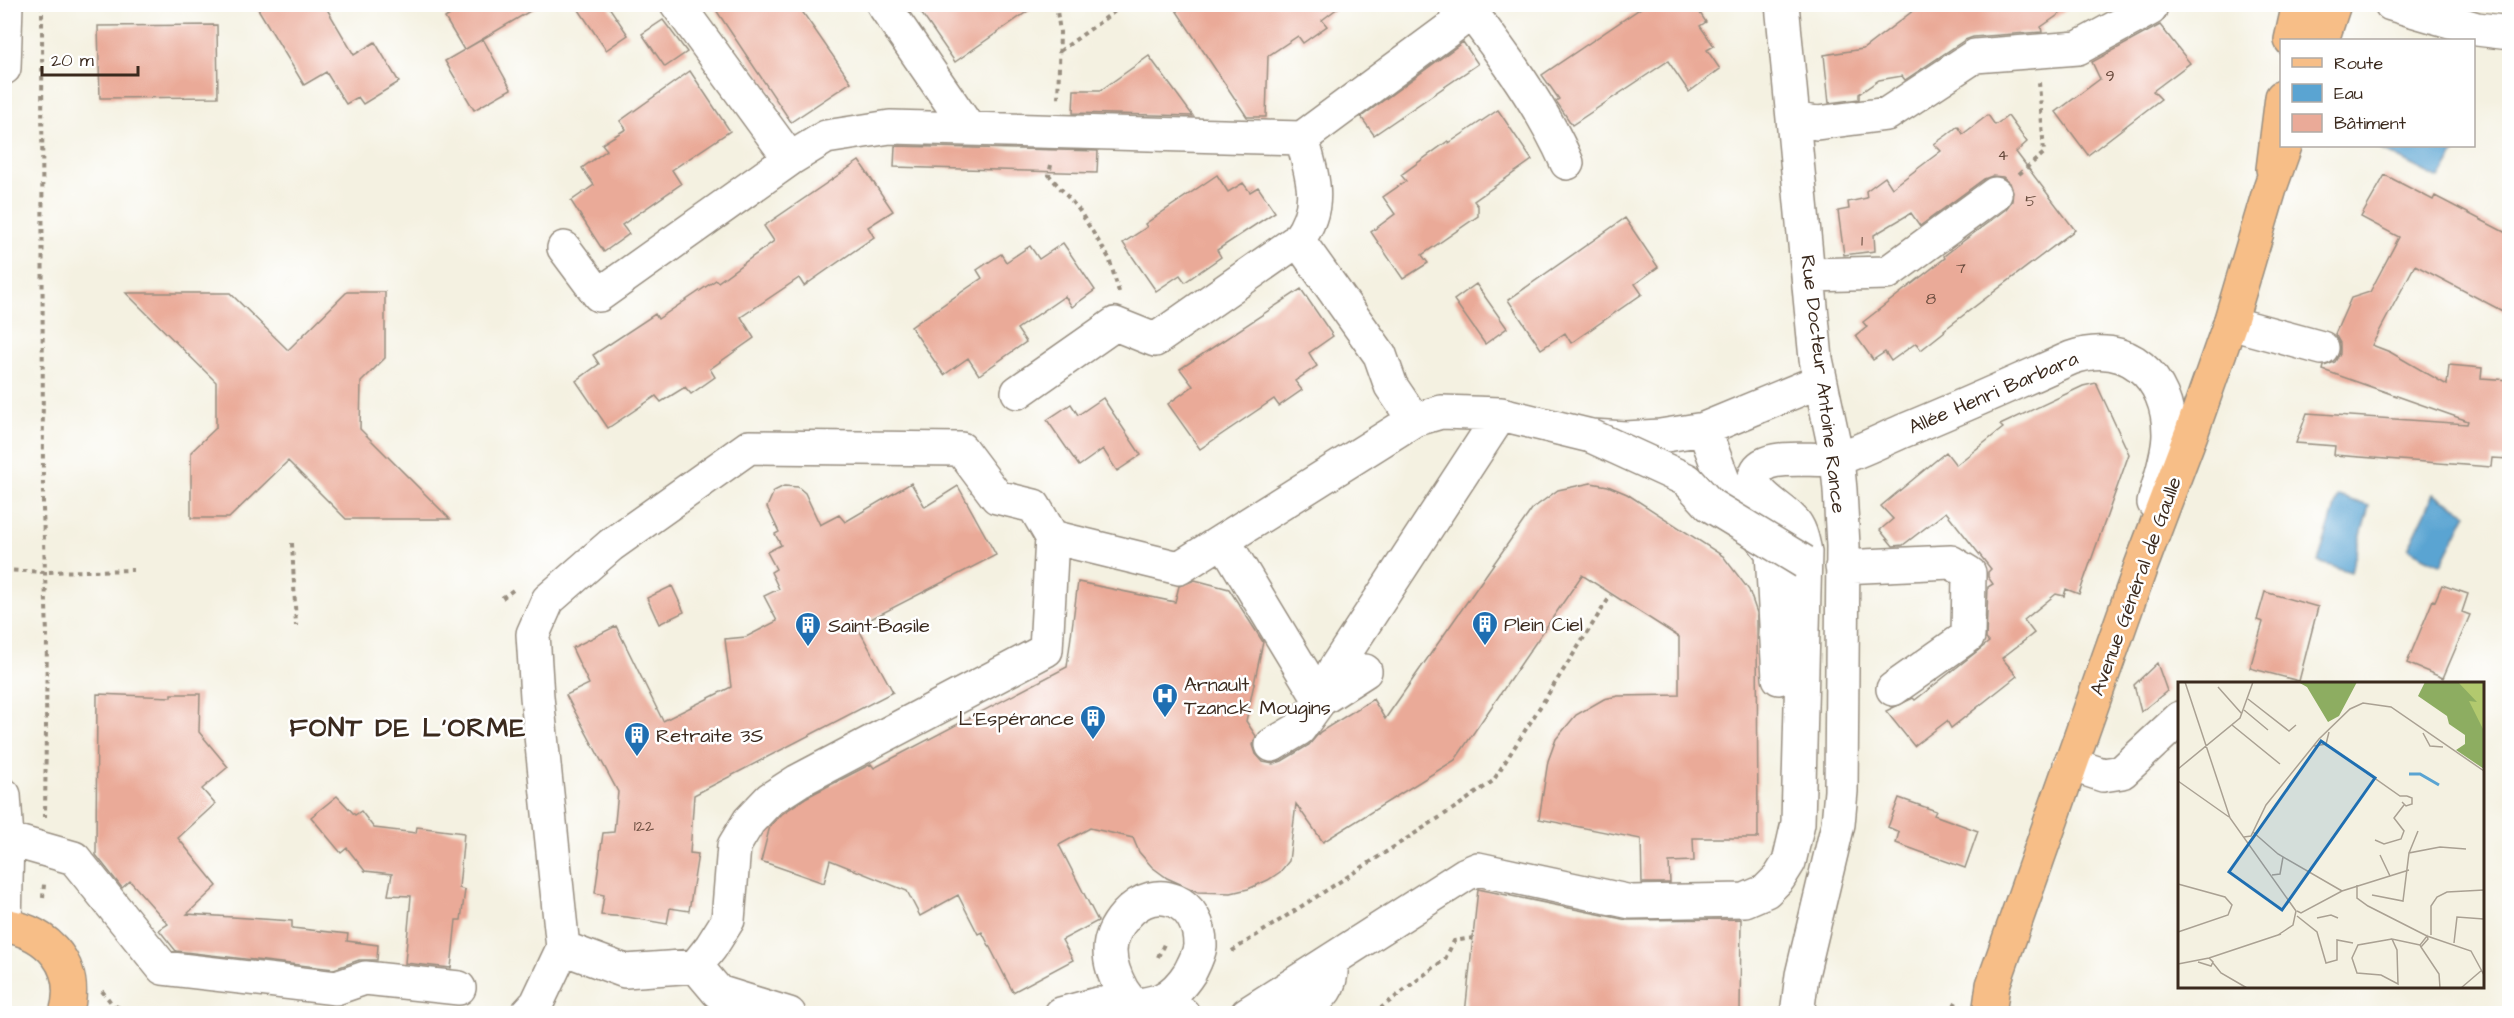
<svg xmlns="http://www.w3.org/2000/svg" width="2514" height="1018" font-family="'Architects Daughter',sans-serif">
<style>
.water{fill:#5aa4d2;stroke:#4a6778;stroke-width:1.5}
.building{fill:#eaaa98}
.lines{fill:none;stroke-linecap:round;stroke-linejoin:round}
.minor-casing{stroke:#988e80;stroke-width:36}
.major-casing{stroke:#988e80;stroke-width:36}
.path{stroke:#988e80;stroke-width:4;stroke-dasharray:4.5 4.5;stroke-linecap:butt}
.minor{stroke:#fff;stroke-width:33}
.major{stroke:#f7be87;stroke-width:33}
.minor-bridge-casing{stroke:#988e80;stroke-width:36;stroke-linecap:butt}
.minor-bridge{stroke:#fff;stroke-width:33}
.labels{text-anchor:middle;stroke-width:5;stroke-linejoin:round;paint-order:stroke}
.number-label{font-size:16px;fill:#674a3c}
.street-label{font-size:20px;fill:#3b2a1e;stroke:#fff}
.poi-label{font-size:20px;fill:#3b2a1e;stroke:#fff;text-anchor:start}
.district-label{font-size:26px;font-weight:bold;letter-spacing:1.5px;fill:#3b2a1e;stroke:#fff}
.inset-river{fill:none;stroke:#5aa4d2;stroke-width:3}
.inset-road{fill:none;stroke:#aaa193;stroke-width:1.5}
.view{fill:#1f6fb2;fill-opacity:0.15;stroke:#1f6fb2;stroke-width:3}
.inset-edge{fill:none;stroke:#3b2a1e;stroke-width:3}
</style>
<rect width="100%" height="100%" fill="#fff"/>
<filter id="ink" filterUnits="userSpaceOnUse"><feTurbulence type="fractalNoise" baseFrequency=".0167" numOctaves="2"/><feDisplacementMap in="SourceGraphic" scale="12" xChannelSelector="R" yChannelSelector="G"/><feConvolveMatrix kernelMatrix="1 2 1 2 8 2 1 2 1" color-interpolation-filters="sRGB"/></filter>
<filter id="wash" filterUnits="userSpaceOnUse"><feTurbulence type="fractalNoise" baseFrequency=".008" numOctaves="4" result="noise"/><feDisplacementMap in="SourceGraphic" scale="24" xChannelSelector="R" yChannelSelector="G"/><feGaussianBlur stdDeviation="1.35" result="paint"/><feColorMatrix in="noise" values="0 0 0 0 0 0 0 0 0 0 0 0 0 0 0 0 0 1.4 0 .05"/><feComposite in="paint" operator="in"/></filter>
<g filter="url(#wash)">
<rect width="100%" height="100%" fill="#f4f1e1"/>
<!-- water -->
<path class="water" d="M2374 146H2448L2456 151 2439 179Z
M2434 494 2467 513 2441 565 2408 549Z
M2338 496 2369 506 2351 572 2318 562Z"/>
<g id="blocks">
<!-- building -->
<path class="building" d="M255 4H324L354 55 375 42 399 82 363 104 358 97 346 104 326 72 304 85Z
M467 4H542L464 50 445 18Z
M575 4H607L628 35 606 50Z
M712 4H797L851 82 791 122Z
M915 4H1038L955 62Z
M1172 4H1343L1322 20 1327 26 1303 43 1298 36 1268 56 1266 117H1247Z
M1647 4H1694L1706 22 1700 26 1714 46 1707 50 1720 69 1689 92 1668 61 1572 125 1556 101 1559 99 1542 75Z
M1922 4H2074L2041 27 2042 32 1973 37 1965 40 1905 80 1902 76 1879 80 1859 94V99L1829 103 1824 55 1863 49Z
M663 20 687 52 665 67 642 34Z
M217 25 218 97 100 98 98 26Z
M2160 25 2190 63 2153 91 2161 99 2088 155 2056 112 2100 79 2092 62Z
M483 39 511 89 474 110 445 61Z
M1463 42 1478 64 1374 135 1361 117Z
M1149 56 1193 116 1073 113 1074 90H1101Z
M690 71 730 131 672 170 681 184 622 225 629 234 604 252 571 201 594 185 582 168 607 150 602 144 626 129 620 121Z
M1498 110 1532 160 1474 201 1478 206V216L1422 255 1428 263 1403 279 1371 232 1395 214 1383 197 1406 181 1401 175 1448 141 1449 143Z
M1988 115 1995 125 2008 116 2027 142 2016 152 2075 230 1944 330 1945 331 1921 350 1916 343 1891 361 1885 352 1873 360 1856 336 1867 327 1863 322 1945 258 1944 256 1962 242 2006 209 2012 201 2013 191 2010 183 2003 177 1992 176 1984 179 1920 226 1911 213 1874 235 1875 251 1844 255 1838 211 1849 209 1848 202 1867 198 1866 191 1885 177 1892 188 1941 151 1934 144 1947 135 1958 126 1963 134Z
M895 146 1098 151 1097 173 894 167Z
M859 161 893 211 868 227 874 237 804 286 799 278 741 317 754 338 710 369 715 377 691 394 685 387 661 402 656 396 608 428 576 381 599 364 593 355 655 314 658 319 716 280 718 282 774 241 764 226Z
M1217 175 1228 192 1243 183 1250 192 1258 187 1275 212 1217 250 1221 257 1185 282 1180 275 1156 291 1123 243 1147 227 1145 224Z
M2385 175 2433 200 2435 196 2510 235V315L2415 265 2372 345 2390 352 2447 385 2449 365 2482 368 2481 378 2510 380V459L2492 458 2491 467 2334 455 2335 446 2296 443 2307 413 2467 424 2468 421 2323 370 2324 366 2335 362 2340 353V343L2335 334 2351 298 2370 292 2399 237 2361 217Z
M1625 218 1658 267 1635 284 1642 294 1571 343 1565 333 1541 349 1508 300Z
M1063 243 1095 290 1072 307 1065 296 1017 329 1026 342 979 375 968 358 944 375 911 327 982 278 977 270 1001 254 1006 262 1030 246 1039 259Z
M1476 284 1507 328 1485 344 1454 300Z
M1301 289 1333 336 1309 353 1317 366 1295 381 1302 390 1279 406 1274 399 1200 449 1168 404 1193 386 1180 369Z
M347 292H385V358L361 382 360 429 450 519H346L288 461 229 518H191V452L216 428V382L126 293H230L288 350Z
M2096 383 2129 454 2079 594 2066 589 2064 596 2056 594 2024 620 2034 633 2002 658 2017 676 1951 728 1947 721 1914 746 1886 711 1913 698 1915 700 1989 642 1986 639 1988 587 1993 584 1988 577V572L1991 569 1946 512 1903 545 1893 546 1880 530 1893 519 1881 506 1946 452 1956 465 2003 428 2000 425 2083 386Z
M1103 398 1141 455 1117 471 1103 449 1079 466 1047 420 1071 404 1078 415Z
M911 483 925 507 958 486 996 555 857 626 893 692 694 795 690 853 698 854 689 911 670 908 667 924 627 917 601 915 604 895 595 893 603 833 614 832 618 792 566 695 589 684 572 648 616 626 663 721 731 687 725 639 746 637 777 621 764 596 779 589 771 572 776 569 767 552 781 545 775 534 779 532 767 507 774 491 784 486 798 487 805 493 820 525 839 515 845 522Z
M1591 483 1608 486 1627 494 1723 556 1749 590 1757 613 1758 838H1693L1694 861 1669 862 1670 883H1642L1641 839 1539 819 1548 761 1556 739 1576 715 1604 699 1618 696 1679 695V637L1582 575 1455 760 1323 842 1296 804 1289 861 1280 872 1268 880 1248 889 1231 893 1198 892 1167 878 1152 867 1139 852 1133 838 1090 828 1059 845 1098 921 1062 940 1073 960 1013 992 982 932 978 934 958 895 920 916 907 891 830 860 824 883 761 861 770 826 782 814 807 797 871 764 874 768 1067 667 1078 582 1175 602 1179 586 1195 580 1229 589 1263 642 1246 721 1256 736 1253 745 1256 754 1263 762 1273 764 1282 761 1309 745 1320 732 1373 699 1385 719 1532 509 1558 490Z
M2442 585 2468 594 2462 612 2470 615 2443 678 2407 663 2433 600 2435 601Z
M672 586 684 612 659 624 647 598Z
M2265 592 2318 607 2299 681 2250 668 2263 622 2257 620Z
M2157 663 2167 691 2141 712 2134 685Z
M97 694 171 697V694H200L199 732 228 767 202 789 215 804 178 838 217 886 187 914 292 921V928L348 934 347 941 378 945 377 960H359L334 969 176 951 159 930 168 924 130 881 122 888 96 855Z
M337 796 355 815 361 811 374 828 416 833 417 827 464 833 459 888 465 890 461 920H456L451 968 405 963 411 896 388 895 392 874 365 871 347 848 341 853 311 817Z
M1899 798 1936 811 1934 815 1978 831 1965 868 1896 843 1899 832 1888 827Z
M1478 889 1627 920 1741 919 1740 1014H1465Z"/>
</g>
</g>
<g filter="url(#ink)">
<use href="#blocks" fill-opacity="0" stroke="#988e80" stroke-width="1.5"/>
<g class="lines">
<defs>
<path id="minor" d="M677 4 790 159
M883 4 969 129
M1465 4C1503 54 1542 106 1567 163
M1782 4 1816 359 1837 458 1840 490 1843 546 1841 791 1838 824 1802 975 1797 1014
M2391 4 2477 29 2510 33
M4 68 6 4
M1793 119 1817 123 1887 114 1975 56 2078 48 2150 9
M1298 240 1380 355 1391 386 1414 420
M564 248 599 295 790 159 826 137 890 127 1302 138
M1810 275 1887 273 1995 194
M2230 323 2322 348
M1018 392 1115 324 1155 340 1298 240C1324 205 1312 176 1302 138L1456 24 1458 4
M1704 429 1729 496 1772 552 1779 678
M1224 541 1320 700
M1842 567 1951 562 1969 573 1968 636 1893 689
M1334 670 1501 414
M1272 745 1299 729 1320 700 1365 671
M2070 764 2103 775 2122 772 2180 718
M4 795 7 838 5 925
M4 838 74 858 163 968 336 988 365 978 459 988
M563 948 625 971 696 966 718 992 789 1014
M696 966 711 947 728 920 734 846 749 821 770 799 798 781 1046 650 1052 537
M1134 1006C1143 1004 1153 1003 1161 1000 1174 994 1183 983 1190 972 1194 964 1199 955 1200 946 1201 902 1157 880 1126 915 1117 925 1110 937 1110 951 1110 964 1116 979 1122 990 1127 998 1134 1004 1135 1014
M527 1014 537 1003 563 948 537 697 533 634 548 600 611 545 749 447 961 449 997 497 1034 506 1052 537 1179 568 1414 420 1441 412 1501 414 1591 436 1626 438 1660 436 1704 429 1820 381
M1061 1014 1098 1004 1134 1006 1183 1014
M1247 1014 1466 874 1478 869 1631 902 1745 900 1766 891 1779 878 1789 862 1798 823 1805 552C1803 543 1802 534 1797 526 1788 510 1750 495 1755 476 1761 449 1819 464 1839 458 1861 451 1882 440 1903 431 1959 408 2015 383 2071 358 2127 338 2169 377 2169 434 2169 456 2159 481 2154 503
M1299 1014C1319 998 1334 989 1331 961"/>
<path id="major" d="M2291 40 2299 4
M2322 40 2334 4
M2273 169 2282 97
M4 925C49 933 80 966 66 1014
M1989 1014 1993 985 2141 566 2191 434 2230 323 2271 185 2285 146"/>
</defs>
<!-- minor casing -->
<use href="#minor" class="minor-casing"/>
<!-- major casing -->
<use href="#major" class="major-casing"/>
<!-- path -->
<path class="path" d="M42 4 43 508 47 636 45 817
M1056 4 1060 32 1058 101
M1060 51 1125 4
M1051 165 1049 175 1079 210 1109 258 1119 292
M2019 174 2044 153 2039 82
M292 543 296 626
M4 570 45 572 133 570
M502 598 516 588
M2507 769H2510
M43 898 44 884
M1232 951 1459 805 1493 781 1611 595
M1158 957 1165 942
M102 991 120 1014
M115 1006 137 1014
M1373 1014 1445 959 1454 941 1473 938
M1950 1014 1956 1002"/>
<!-- minor -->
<use href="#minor" class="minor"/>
<!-- major -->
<use href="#major" class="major"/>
<defs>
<path id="minor-bridge" d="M1591 436 1687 480 1710 505 1804 562"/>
</defs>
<!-- minor-bridge casing -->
<use href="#minor-bridge" class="minor-bridge-casing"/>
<!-- minor-bridge -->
<use href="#minor-bridge" class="minor-bridge"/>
</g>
</g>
<!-- icons -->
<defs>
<symbol id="building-pin" viewBox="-11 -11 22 30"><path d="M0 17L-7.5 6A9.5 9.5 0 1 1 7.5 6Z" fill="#1f6fb2" stroke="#fff"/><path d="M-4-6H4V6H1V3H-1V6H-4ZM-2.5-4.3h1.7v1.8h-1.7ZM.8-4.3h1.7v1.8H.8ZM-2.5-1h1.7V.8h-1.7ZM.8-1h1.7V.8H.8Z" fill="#fff"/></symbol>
<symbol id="hospital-pin" viewBox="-11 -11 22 30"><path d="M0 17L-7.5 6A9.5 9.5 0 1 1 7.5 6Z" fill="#1f6fb2" stroke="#fff"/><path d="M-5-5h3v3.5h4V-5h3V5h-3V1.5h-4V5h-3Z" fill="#fff"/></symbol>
</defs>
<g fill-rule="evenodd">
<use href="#building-pin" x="1470" y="609" width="30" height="40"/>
<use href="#building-pin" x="793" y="610" width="30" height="40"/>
<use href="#hospital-pin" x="1150" y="681" width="30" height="40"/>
<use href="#building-pin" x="1078" y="703" width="30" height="40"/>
<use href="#building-pin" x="622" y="720" width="30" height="40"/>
</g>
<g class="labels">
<!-- number labels -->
<g class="number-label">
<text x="2110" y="81">9</text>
<text x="2003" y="160">4</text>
<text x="2031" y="206">5</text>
<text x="1862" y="246">1</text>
<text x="1961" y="273">7</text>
<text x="1931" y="304">8</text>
<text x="644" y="831">122</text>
</g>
<!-- street labels -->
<g class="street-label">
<text transform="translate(1824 384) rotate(83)" y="7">Rue Docteur Antoine Rance</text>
<text transform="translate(1993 392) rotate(-23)" y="7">Allée Henri Barbara</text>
<text transform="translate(2135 586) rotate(-70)" y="7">Avenue Général de Gaulle</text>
</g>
<!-- poi labels -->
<g class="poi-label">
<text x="1504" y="631">Plein Ciel</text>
<text x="828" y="632">Saint-Basile</text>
<text x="1184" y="691">Arnault<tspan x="1184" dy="23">Tzanck Mougins</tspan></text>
<text x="1074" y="725" text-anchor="end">L'Espérance</text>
<text x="656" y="742">Retraite 3S</text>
</g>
<!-- district labels -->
<g class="district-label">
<text x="408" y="736">FONT DE L'ORME</text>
</g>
</g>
<!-- overview -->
<g transform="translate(2178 682)">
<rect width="306" height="306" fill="#f4f1e1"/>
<path d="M120 0H179L161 34 150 40 129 5ZM247 0H306V87L278 68 287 62V53L271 42 269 34 240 14Z" fill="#8dad61"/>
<path d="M280 0H306V49L291 19 299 20Z" fill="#b2c96e"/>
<path class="inset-river" d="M231 92H242L261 103"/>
<path class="inset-road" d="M7 0 52 136 118 229 115 243 100 253M40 5 64 32M70 17 111 49 118 43M66 28 90 48M54 43 102 82M245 51 252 64 265 65M148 62 222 114H229M136 64 148 62 151 50M0 87 62 36 75 0M0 99 51 135M224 120 228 124 234 122V116L229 114M75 150 100 172 164 209M66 155 73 154 88 123 141 57 172 27 185 21 213 25 306 89M197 158 206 162 223 157 226 149 216 136 226 123M231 171 240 149M202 173 212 194M94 193 102 192 105 175M0 202 47 215 54 223 50 233 0 250M179 203V216L190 224 249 254 293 269 306 293M194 213 225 219 231 171 262 165 288 167M119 229 123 231 164 209 231 188M119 234 139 250 148 281 159 278V258L175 261M139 236 153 233 160 236M253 253V224L259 215 269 210 306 208M249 254 250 257 243 265 242 263ZM214 257 180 263 174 276 179 291 203 293 220 302 219 268 214 257 242 263M276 261 279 235 306 237M243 265 261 292 262 306M20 280 33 284 35 280 31 276M35 281 43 291 69 306M0 282 31 276 103 252M283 306 304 288"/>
<path class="view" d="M143 59 197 96 104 228 51 190Z"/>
<rect width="306" height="306" class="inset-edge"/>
</g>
<!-- margin -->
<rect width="2514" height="1018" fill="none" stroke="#fff" stroke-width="24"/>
<!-- legend -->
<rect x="2280" y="39" width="195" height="108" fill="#ffffff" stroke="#b1aaa5" stroke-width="1.5"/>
<rect x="2292" y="58" width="30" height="9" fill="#f7be87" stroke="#b1aaa5" stroke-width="1.5"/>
<text x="2334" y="69" font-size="18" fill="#3b2a1e">Route</text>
<rect x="2292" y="84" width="30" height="18" fill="#5aa4d2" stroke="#b1aaa5" stroke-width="1.5"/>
<text x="2334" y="99" font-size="18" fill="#3b2a1e">Eau</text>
<rect x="2292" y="114" width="30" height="18" fill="#eaaa98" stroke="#b1aaa5" stroke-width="1.5"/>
<text x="2334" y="129" font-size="18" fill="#3b2a1e">Bâtiment</text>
<!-- scale -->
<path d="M42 66v9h96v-9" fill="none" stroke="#3b2a1e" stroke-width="3"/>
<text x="51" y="66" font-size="18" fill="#3b2a1e" stroke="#ffffff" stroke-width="4.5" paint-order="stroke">20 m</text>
</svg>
